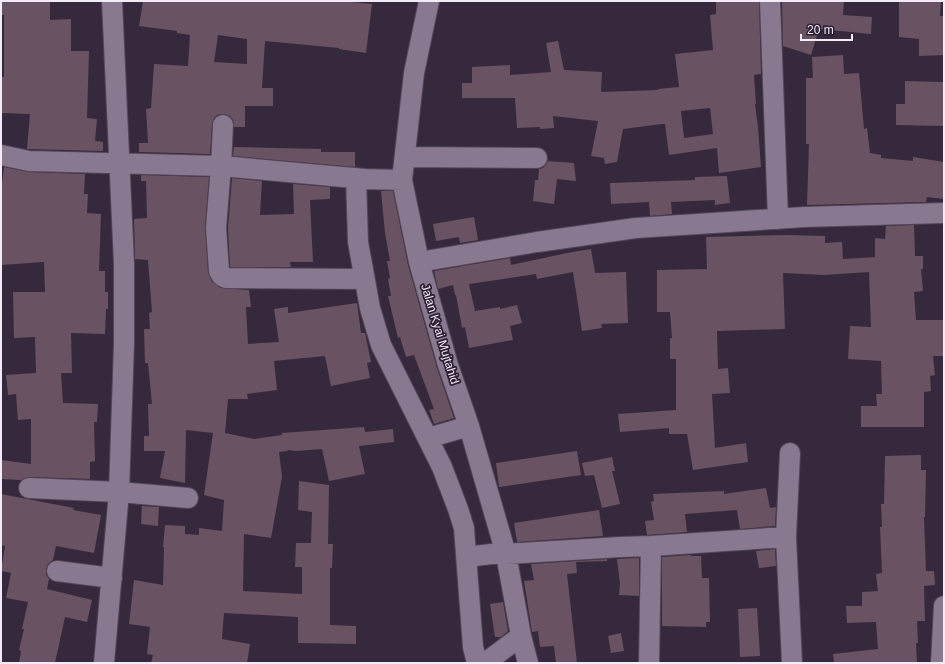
<svg xmlns="http://www.w3.org/2000/svg" width="945" height="664" font-family="Helvetica,sans-serif">
<style>
.building{fill:#695262;fill-rule:evenodd}
.lines{fill:none;stroke-linecap:round;stroke-linejoin:round}
.minor-casing{stroke:#514557;stroke-width:22}
.minor{stroke:#887890;stroke-width:20}
.labels{text-anchor:middle;stroke-width:3.5;stroke-linejoin:round;paint-order:stroke}
.street-label{font-size:12px;fill:#f3ebf8;stroke:#2c1f33}
</style>
<rect width="100%" height="100%" fill="#36293d"/>
<!-- building -->
<path class="building" d="M1 1H50V20L71 19V51H89L87 118 97 119 95 141 103 142V151L27 149 30 114 1 113V77H4V15H1Z
M143 1H340L372 4 366 53 339 49V48L265 41 262 88H273V106H245V127H234L233 120 230 116 224 114 217 115 214 118 212 124 210 154 139 152V143H148L146 109 151 108 154 64 188 66 190 35 177 33V31L139 26ZM218 35 247 39V64L214 62Z
M716 1H759L761 74 754 75 756 104H755L758 127 761 167 719 173 717 148 669 155 665 124H662L623 129 617 162 605 164 604 158 591 156 598 121 553 116 554 128 540 129V127L517 128 515 98H462V83H472V67L510 65V75L551 72 546 43 558 41 564 70 602 72 601 92 658 90V89L679 87 675 54 713 50 710 15 716 14ZM710 108 713 134 684 138 681 111Z
M782 1H844L843 15 872 17 871 34 819 29 811 55 783 46Z
M899 1H941L940 16H944V55L919 56V39L899 37Z
M843 55 844 74 859 73 864 129 867 128 870 153 881 155V158L913 161V157L944 162V199L927 197 926 202 807 205 809 144H806V78H813L812 57Z
M905 81 944 82V126L896 125V104H905Z
M234 145V147L321 149V152H355V167L233 156Z
M548 161 574 163 576 181 557 179 554 204 533 201 535 180H538L539 169 543 168Z
M4 167 29 172 85 174 84 194H88L87 213 101 214 99 271H105V292H108V309H106L105 334 71 333 72 373H61L63 403 98 404 97 422H94L95 461 90 462V479L30 477 21 480 1 479V460L31 464V419L18 420 16 394 8 395 6 375 36 373 35 337 14 338 13 292H45L44 262 1 265V191Z
M141 175 209 177 205 227 208 272 212 282 221 288 249 290 251 307H246L248 344 279 342 274 309 288 307V313L357 303 361 333H365L371 362 367 363 370 378 331 386 325 356 274 361 277 390 247 394 248 399H228L225 433 254 439 282 435V433L364 427 365 432 393 429 394 442 359 446 365 474 329 481 322 449 296 451 288 450 287 451 279 452 282 477 271 538 244 534 243 591 302 594V567H295L296 543H311L312 512 298 510 299 481 329 485 328 544H333L332 568H330V625L356 626V644L298 643V617L224 613 222 639 250 644 247 663H151L153 655 147 654 150 627 129 624 134 580 163 585 164 547H163L165 525 185 526V534L199 535V528L222 531 224 500 204 495 213 433 186 430 185 483 160 478 165 451H144V436H149L148 404H152L148 363H145L144 329H150L149 313 152 312 148 260 135 259 134 219 147 218 146 181H141Z
M727 176 730 203 715 205V200L671 202 672 214 650 216 649 202 611 204 610 183 695 180V177Z
M232 178 262 181 260 215 294 214 293 184 330 187V199L310 200 313 262H290L291 267H230L228 228Z
M381 191H393L408 265 437 368 454 418 434 424 429 410 434 409 414 355 406 357 400 337 398 338 388 296H391L388 279 390 278 387 261H390L385 233Z
M474 217 478 240 460 243 459 237 436 241 433 224Z
M914 225 915 256H923V269H921L923 291 914 292 916 320H944V356H933L935 375 930 376 931 391 924 392V427H861V406H877L876 394H882L881 361 848 359 850 326 871 327 869 272 824 275 783 273 785 329 717 331 718 369 728 368 730 393 712 394 715 448 746 443 748 462 693 470 687 434H669V428L620 432 618 414 676 410V359H670V338H672L670 312H657V270L707 269 706 237 787 235 825 236V243L842 242 843 259 875 257V238L885 239 886 226Z
M591 249 595 273 626 272 628 323 601 324 602 328 582 331 573 272 537 279 536 274 469 284 475 311 500 307V309L517 305 522 323 510 326 513 340 469 348 465 327 462 328 456 295H455L453 285 438 289 434 271 510 258 511 265 567 253Z
M577 451 581 475 499 487 496 463Z
M921 455V470H926L925 517H924L926 571H934L935 585 924 586 925 621H917L918 643H916L917 663H834L833 654 878 649 876 622 847 623 846 606H862V592L878 591 876 574 882 573 880 527H882L881 504H884L885 456Z
M612 457 615 471H612L620 504 602 508 594 475 585 476 582 463Z
M766 488 770 508 776 507 775 526 740 529 737 510 685 514 687 532 647 535 645 521 654 520 651 502 654 501 653 494 724 491V494Z
M1 494 74 508 73 510 101 515 94 553 56 546 53 560 48 564 46 569V575L49 579 47 589 92 600 87 622 65 617 55 663H19L21 651 19 650 24 629H22L28 602 6 598 11 573 1 571 5 546 1 545Z
M142 506 159 507 158 526 141 524Z
M599 510 603 536 517 542 514 523Z
M775 549 776 566 759 568 756 551Z
M690 555 691 556H701L702 578H709L710 622H706V627L662 626V557Z
M639 558V596L619 595 620 584 617 559Z
M607 559V561L576 562 577 573 567 574 577 663H556L554 646 540 647 538 631 532 632 524 581 534 580 531 564Z
M503 602 508 631 501 637H495L490 604Z
M757 608 760 656 740 657 738 609Z
M621 633 624 651 611 653 608 636Z"/>
<g class="lines">
<defs>
<path id="minor" d="M429 1 414 73 402 180 419 262 448 365 469 426 506 554 521 636 528 663
M770 1 778 219
M223 125 221 166 216 228 219 271 222 276 226 278 364 279
M1 155 29 161 221 166 365 179 402 180
M405 157 537 158
M356 178 358 242 370 308 381 345 442 467 458 509 464 528 473 647 476 659 479 663
M419 262 537 242 636 228 804 217 944 213
M428 438 469 426
M790 453 786 537 792 663
M29 488 119 492 188 498
M651 546 786 537
M467 557 491 554H506L620 547 651 546 649 663
M57 571 112 578
M104 663 119 492 124 344V264L112 1
M485 663 521 636
M941 663 944 606"/>
</defs>
<!-- minor casing -->
<use href="#minor" class="minor-casing"/>
<!-- minor -->
<use href="#minor" class="minor"/>
</g>
<g class="labels">
<!-- street labels -->
<g class="street-label">
<text transform="translate(440 334) rotate(73)" y="4">Jalan Kyai Mujtahid</text>
</g>
</g>
<!-- border -->
<rect width="945" height="664" fill="none" stroke="#f3ebf8" stroke-width="4"/>
<!-- scale -->
<path d="M801 34v6h51v-6" fill="none" stroke="#f3ebf8" stroke-width="2"/>
<text x="807" y="34" font-size="12" fill="#f3ebf8" stroke="#2c1f33" stroke-width="3" paint-order="stroke">20 m</text>
</svg>
